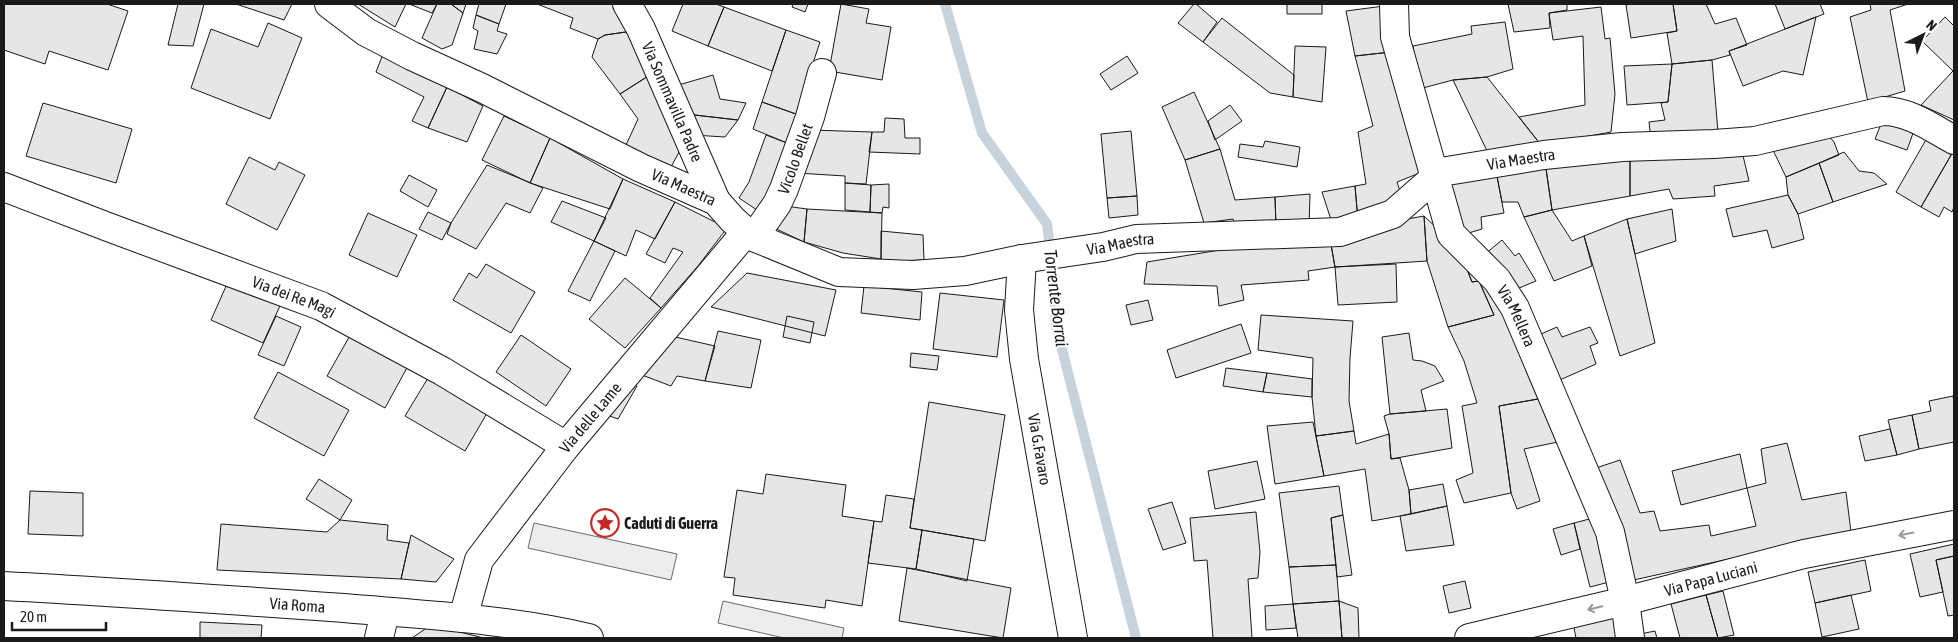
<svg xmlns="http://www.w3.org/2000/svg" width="1958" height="642" font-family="'Asap Condensed',sans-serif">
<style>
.parking{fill:#ededed;stroke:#6a6a6a}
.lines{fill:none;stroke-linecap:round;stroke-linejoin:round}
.stream{stroke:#c6d2dc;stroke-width:10}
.building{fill:#e6e6e6;stroke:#1a1a1a}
.street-casing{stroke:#1a1a1a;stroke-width:30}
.secondary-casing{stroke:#1a1a1a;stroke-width:30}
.street{stroke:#fff;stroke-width:28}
.secondary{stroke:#fff;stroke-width:28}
.oneway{stroke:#989898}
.labels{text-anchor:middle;stroke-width:4;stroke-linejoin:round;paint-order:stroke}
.street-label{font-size:16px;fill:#1a1a1a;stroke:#fff}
.poi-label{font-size:16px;font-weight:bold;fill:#1a1a1a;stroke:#fff;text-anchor:start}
.water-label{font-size:18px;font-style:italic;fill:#1a1a1a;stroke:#fff}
</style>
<rect width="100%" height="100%" fill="#fff"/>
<!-- parking -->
<path class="parking" d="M534 523 677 554 671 580 528 548Z
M723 601 844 628 842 638H784L718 623Z"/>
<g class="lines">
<!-- stream -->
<path class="stream" d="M945 4 982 133 1047 224 1052 263 1056 326 1136 638"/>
</g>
<!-- building -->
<path class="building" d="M4 4H107L128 11 108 70 49 51 45 64 4 50Z
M178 4H204L193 46 168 45Z
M236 4H292L284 20Z
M358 4H406L395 27Z
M409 4H437L432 13Z
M437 4H451L463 13 452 45 442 49 422 38Z
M451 4H466L463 13Z
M479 4H506L499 24 476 15Z
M537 4H618L629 26 626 32 605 35 598 39 570 28 573 18Z
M683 4H716L724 7 708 46 672 31Z
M793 4H808L805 12 792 7Z
M841 4 869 9 866 23 891 27 882 80 829 71Z
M1194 4H1196L1217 22 1203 42 1178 23Z
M1287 4H1322V14H1287Z
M1508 4H1567V10L1549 13 1550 28 1514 32Z
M1631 4H1673L1677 31 1631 38 1626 5Z
M1673 4H1706L1715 24 1736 18 1747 45 1729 51 1730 55 1712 60 1672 64 1667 33 1677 31Z
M1775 4H1820L1824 14 1785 29Z
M1870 4H1908L1890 10 1905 91 1868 102 1850 17 1871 10Z
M1384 6 1391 52 1355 56 1346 11Z
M724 7 786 30 772 71 708 46Z
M1601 7 1605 39 1610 38 1615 94 1611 132 1541 145 1519 117 1585 105 1583 36 1553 40 1549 13Z
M476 15 499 24 497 31 507 34 497 54 474 49 478 31 473 28Z
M1816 17 1803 75 1783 71 1743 86 1729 51Z
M1945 17 1954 26V120L1921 105 1953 71 1922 41Z
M1222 18 1294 75 1293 97 1270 93 1203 42Z
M1505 22 1513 69 1487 77 1453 80 1419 89 1413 46 1472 34 1471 26Z
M268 23 302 38 270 119 191 88 211 29 258 47Z
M786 30 820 42 796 114 762 102Z
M626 32 653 73 620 94 592 57 598 39 605 35Z
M1295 46 1326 47 1322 102 1293 97Z
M1391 52 1422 172 1397 182 1403 200 1358 221 1355 186 1366 184 1358 132 1373 126 1355 56Z
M383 54 447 87 428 128 412 121 424 97 376 72Z
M1127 56 1138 73 1111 90 1100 74Z
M1712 60 1718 132 1651 140 1649 122 1665 120 1661 103 1668 102 1672 64Z
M1672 64 1668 102 1627 105 1624 66Z
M653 73 684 143 671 167 626 145 638 119 620 94Z
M713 75 720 99 746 103 738 120 686 114 675 86Z
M1487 77 1541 145 1489 155 1453 80Z
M447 87 483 106 467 142 428 128Z
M1194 92 1220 149 1185 160 1162 107Z
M762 102 796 114 787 143 753 129Z
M43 103 132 129 116 183 26 156Z
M1230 105 1242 121 1215 140 1208 121Z
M686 114 738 120 725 137 693 135Z
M1885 114 1916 125 1907 150 1875 139Z
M504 116 550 138 530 183 482 160Z
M885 118 904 119 905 138H920V154L869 152 872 132H884Z
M1822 128 1834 142 1839 155 1786 177 1771 146Z
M811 130 872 132 866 184 845 183V176L797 173Z
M1131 131 1137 196 1107 198 1101 134Z
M1931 131 1954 150 1921 207 1896 192Z
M766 135 787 143 760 212 739 198 749 182Z
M550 138 623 179 610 209 530 183Z
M1265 141 1300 147 1297 167 1238 157 1240 144 1263 147Z
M1741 147 1749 181 1714 186 1715 196 1673 199 1669 189 1630 196V153Z
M1220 149 1235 200 1275 197 1276 227 1237 229 1233 219 1204 223 1185 160Z
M1954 150V207L1952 212 1944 207 1939 217 1921 207Z
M1844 152 1859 171 1874 173 1887 184 1833 202 1819 163Z
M1630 153V196L1552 210 1545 162Z
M249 157 275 170 279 162 305 175 277 230 226 204Z
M1545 162 1552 210 1524 217 1518 202H1502L1496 171Z
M1819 163 1833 202 1798 214 1788 195 1786 177Z
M487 165 543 188 530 213 506 203 476 249 447 234 451 223Z
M1496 171 1504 213 1481 217 1482 229 1462 235 1448 185Z
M409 175 437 190 428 207 400 191Z
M623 179 675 202 655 239 636 230 626 256 594 241Z
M845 183 871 185 870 212 845 210Z
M889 184V208L883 207 882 213 870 212 871 185Z
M1355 186 1358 221 1333 226 1322 192Z
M1310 194 1309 227H1276L1275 197Z
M1788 195 1798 214 1804 239 1772 248 1767 230 1733 237 1726 209Z
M1137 196 1138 215 1109 218 1107 198Z
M562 201 606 218 594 241 551 222Z
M675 202 727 228 698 266 661 308 650 298 683 252 673 248 665 263 646 254Z
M785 206 807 209 804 242 770 226Z
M807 209 882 213 881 259 843 253 804 242Z
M1672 209 1676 241 1635 254 1627 219Z
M1552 210 1572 241 1584 236 1592 266 1554 281 1524 217Z
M428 212 451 223 442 240 419 229Z
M368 213 417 235 397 277 349 255Z
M1424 216 1427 261 1335 267 1330 239 1391 222Z
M1424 216 1459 249 1472 282 1479 281 1494 315 1448 327 1427 261Z
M1627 219 1655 343 1620 356 1584 236Z
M881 231 923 235 924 260 891 261 881 259Z
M1330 239 1335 267 1308 271 1309 280 1241 285 1244 300 1219 306 1217 286 1144 284 1147 262 1226 249Z
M1502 240 1515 256 1519 253 1536 281 1512 291 1484 255Z
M594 241 615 251 590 301 568 291Z
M1459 249 1503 299 1549 397 1499 406 1511 493 1464 503 1456 480 1473 473 1462 406 1477 403 1464 361 1448 327 1494 315 1479 281 1472 282Z
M486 264 535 292 511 333 453 300 469 273 477 278Z
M1396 264 1397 302 1338 305 1335 267Z
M747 273 836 290 825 336 711 307Z
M231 275 284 297 263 343 211 320Z
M625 278 661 308 625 348 589 319Z
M864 286 922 292 920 320 861 313Z
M940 293 1004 300 997 357 933 349Z
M1148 300 1153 320 1131 325 1126 305Z
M1261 315 1353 321 1350 358 1349 401 1354 431 1316 436 1312 397 1313 358 1258 350Z
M276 316 301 327 284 366 258 355Z
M787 316 814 322 810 343 783 337Z
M1241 324 1251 353 1176 378 1167 350Z
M1557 327 1562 337 1590 327 1598 343 1590 346 1596 364 1553 383 1534 337Z
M718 331 761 340 751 388 705 381Z
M352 332 409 364 385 408 327 376Z
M1409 333 1413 360 1422 361 1435 366 1444 381 1421 390 1426 411 1390 414 1382 337Z
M662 334 715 346 705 381 677 376 671 386 634 372Z
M521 335 571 369 546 406 496 372Z
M911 353 939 356 937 370 910 367Z
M1226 368 1267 373 1263 392 1223 386Z
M278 372 349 410 324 456 254 418Z
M431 373 490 408 465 451 405 416Z
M1267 373 1312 379V397L1263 392Z
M625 383 637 386 618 419 601 413Z
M1953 396 1954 403V442L1919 449 1912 415 1931 411 1929 401Z
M1549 397 1558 442 1524 449 1540 501 1517 509 1511 493 1499 406Z
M929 402 1005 415 985 541 910 528Z
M1447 409 1452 448 1391 459 1389 434 1384 416 1390 414Z
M1912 415 1919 449 1897 455 1888 420Z
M1313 422 1324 476 1275 484 1267 426Z
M1890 429 1897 455 1865 461 1859 436Z
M1354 431 1356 444 1389 434 1391 459 1400 458 1409 490 1411 514 1372 521 1365 469 1324 476 1316 436Z
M1787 443 1802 500 1846 492 1851 532 1629 581 1596 468 1620 460 1640 513 1654 511 1660 531 1709 525 1711 536 1756 526 1747 488 1766 483 1761 449Z
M1740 454 1747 488 1681 505 1672 471Z
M1257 461 1265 499 1215 509 1208 471Z
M766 474 846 485 842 516 874 521 862 606 826 600 825 608 733 595 735 578 724 577 737 490 763 494Z
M319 479 352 500 340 520 306 499Z
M1443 484 1447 506 1411 514 1409 490Z
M1339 486 1343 515 1331 518 1336 565 1289 567 1279 493Z
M30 491 83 493V536L28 534Z
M886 495 914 499 910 528 922 530 916 569 868 563 874 521 882 522Z
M1172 502 1186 543 1163 550 1148 509Z
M1447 506 1454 545 1406 551 1400 516Z
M1256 512 1260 552 1258 578 1248 579 1252 638H1213L1207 560 1194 561 1190 518Z
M1343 515 1352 575 1337 577 1331 518Z
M1601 516 1617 580 1590 587 1574 523Z
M340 520 388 525 387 540 409 543 401 579 217 570 221 524 327 532Z
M1574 523 1580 549 1561 555 1553 529Z
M922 530 974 539 967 581 916 569Z
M411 535 454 559 436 582 401 579Z
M1954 544V556L1936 560 1943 592 1920 597 1910 554Z
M1954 556V615L1948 616 1936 560Z
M1865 560 1871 591 1815 603 1808 572Z
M1336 565 1339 601 1293 604 1289 567Z
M907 568 1011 588 1003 638 899 621Z
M1465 581 1471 608 1449 613 1443 586Z
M1723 591 1734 635 1718 638 1706 595Z
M1706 595 1718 638H1680L1671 604Z
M1851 595 1859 629 1822 637 1815 603Z
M1339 601 1358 608 1359 638H1342Z
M1339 601 1342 638H1298L1293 604Z
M1293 604 1296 628 1266 630 1265 606Z
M1623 615 1627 638H1576L1573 623Z
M200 622 262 625 261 638H200Z
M431 625 484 638H412Z
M1655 631 1657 638H1636L1635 635Z"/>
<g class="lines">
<defs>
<g id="street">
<path id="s1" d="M329 4 366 32 412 56 482 88 641 168 716 201 732 219 746 232 756 238 839 272 913 275 965 271 1022 259 1103 247 1136 239 1340 232 1393 214 1441 172 1544 155 1622 147 1714 144 1755 141 1883 111C1909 111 1932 128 1954 140"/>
<path id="s2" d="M627 4 641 29 716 201"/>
<path id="s3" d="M1394 4 1395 37 1451 234 1497 280 1515 308 1610 532 1625 601 1630 638"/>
<path id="s4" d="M4 187 108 227 321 306 442 371 566 446"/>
<path id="s5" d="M754 237 777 204 784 189 810 117 822 73"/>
<path id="s6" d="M1022 259 1019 310 1024 359 1073 638"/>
<path id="s7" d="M463 618 479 560 566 446 746 232"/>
<path d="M379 638 385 612"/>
<path id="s8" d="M1469 638 1625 601 1804 554 1954 525"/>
</g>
<g id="secondary">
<path id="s9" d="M4 586C117 592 231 600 344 608 426 615 509 619 589 638"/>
</g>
</defs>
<!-- street casing -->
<use href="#street" class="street-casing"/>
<!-- secondary casing -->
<use href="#secondary" class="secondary-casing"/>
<!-- street -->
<use href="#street" class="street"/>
<!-- secondary -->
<use href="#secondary" class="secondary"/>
</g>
<!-- one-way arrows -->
<defs><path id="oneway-shaft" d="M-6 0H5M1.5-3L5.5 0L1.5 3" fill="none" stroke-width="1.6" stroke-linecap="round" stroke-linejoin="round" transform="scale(1.25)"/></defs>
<g class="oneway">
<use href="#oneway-shaft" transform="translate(1906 534) rotate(169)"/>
<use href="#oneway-shaft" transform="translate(1595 608) rotate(167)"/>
</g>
<!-- icons -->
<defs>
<symbol id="sight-ring" viewBox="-11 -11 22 22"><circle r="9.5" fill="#fff" stroke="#c62828" stroke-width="1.5"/><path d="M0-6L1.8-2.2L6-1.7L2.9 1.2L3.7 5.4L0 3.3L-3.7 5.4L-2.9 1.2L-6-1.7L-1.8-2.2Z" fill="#c62828"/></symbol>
</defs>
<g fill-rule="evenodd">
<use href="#sight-ring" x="589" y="507" width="32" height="32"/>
</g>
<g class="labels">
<!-- street labels -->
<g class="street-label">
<text dy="6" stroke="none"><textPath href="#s2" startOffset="108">Via Sommavilla Padre</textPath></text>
<text dy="6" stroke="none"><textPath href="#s5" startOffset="89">Vicolo Bellet</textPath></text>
<text dy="6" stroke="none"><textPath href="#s1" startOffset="1285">Via Maestra</textPath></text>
<text dy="6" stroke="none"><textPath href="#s1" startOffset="400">Via Maestra</textPath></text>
<text dy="6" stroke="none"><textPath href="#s1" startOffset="864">Via Maestra</textPath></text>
<text dy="6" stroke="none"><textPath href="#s4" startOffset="310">Via dei Re Magi</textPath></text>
<text dy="6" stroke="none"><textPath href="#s3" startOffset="344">Via Mellera</textPath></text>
<text dy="6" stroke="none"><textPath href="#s7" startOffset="241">Via delle Lame</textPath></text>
<text dy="6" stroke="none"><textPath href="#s6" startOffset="192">Via G.Favaro</textPath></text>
<text dy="6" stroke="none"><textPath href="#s8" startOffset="249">Via Papa Luciani</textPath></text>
<text dy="6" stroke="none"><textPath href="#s9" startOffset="294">Via Roma</textPath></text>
</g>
<!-- poi labels -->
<g class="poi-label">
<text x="624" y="529">Caduti di Guerra</text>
</g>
<!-- water labels -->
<g class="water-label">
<text transform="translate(1056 298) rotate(83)" y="6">Torrente Borrai</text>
</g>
</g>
<!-- border -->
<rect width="1958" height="642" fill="none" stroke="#1a1a1a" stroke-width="10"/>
<!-- north arrow -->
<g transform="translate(1923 35) rotate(42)" stroke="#ffffff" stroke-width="4" paint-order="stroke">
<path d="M0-4L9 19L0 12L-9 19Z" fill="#1a1a1a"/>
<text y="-8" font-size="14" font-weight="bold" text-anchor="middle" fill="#1a1a1a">N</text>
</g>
<!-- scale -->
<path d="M12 622v8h94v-8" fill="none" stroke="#1a1a1a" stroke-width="2.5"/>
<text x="20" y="622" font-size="15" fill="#1a1a1a" stroke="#ffffff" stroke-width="4" paint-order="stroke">20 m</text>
</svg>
